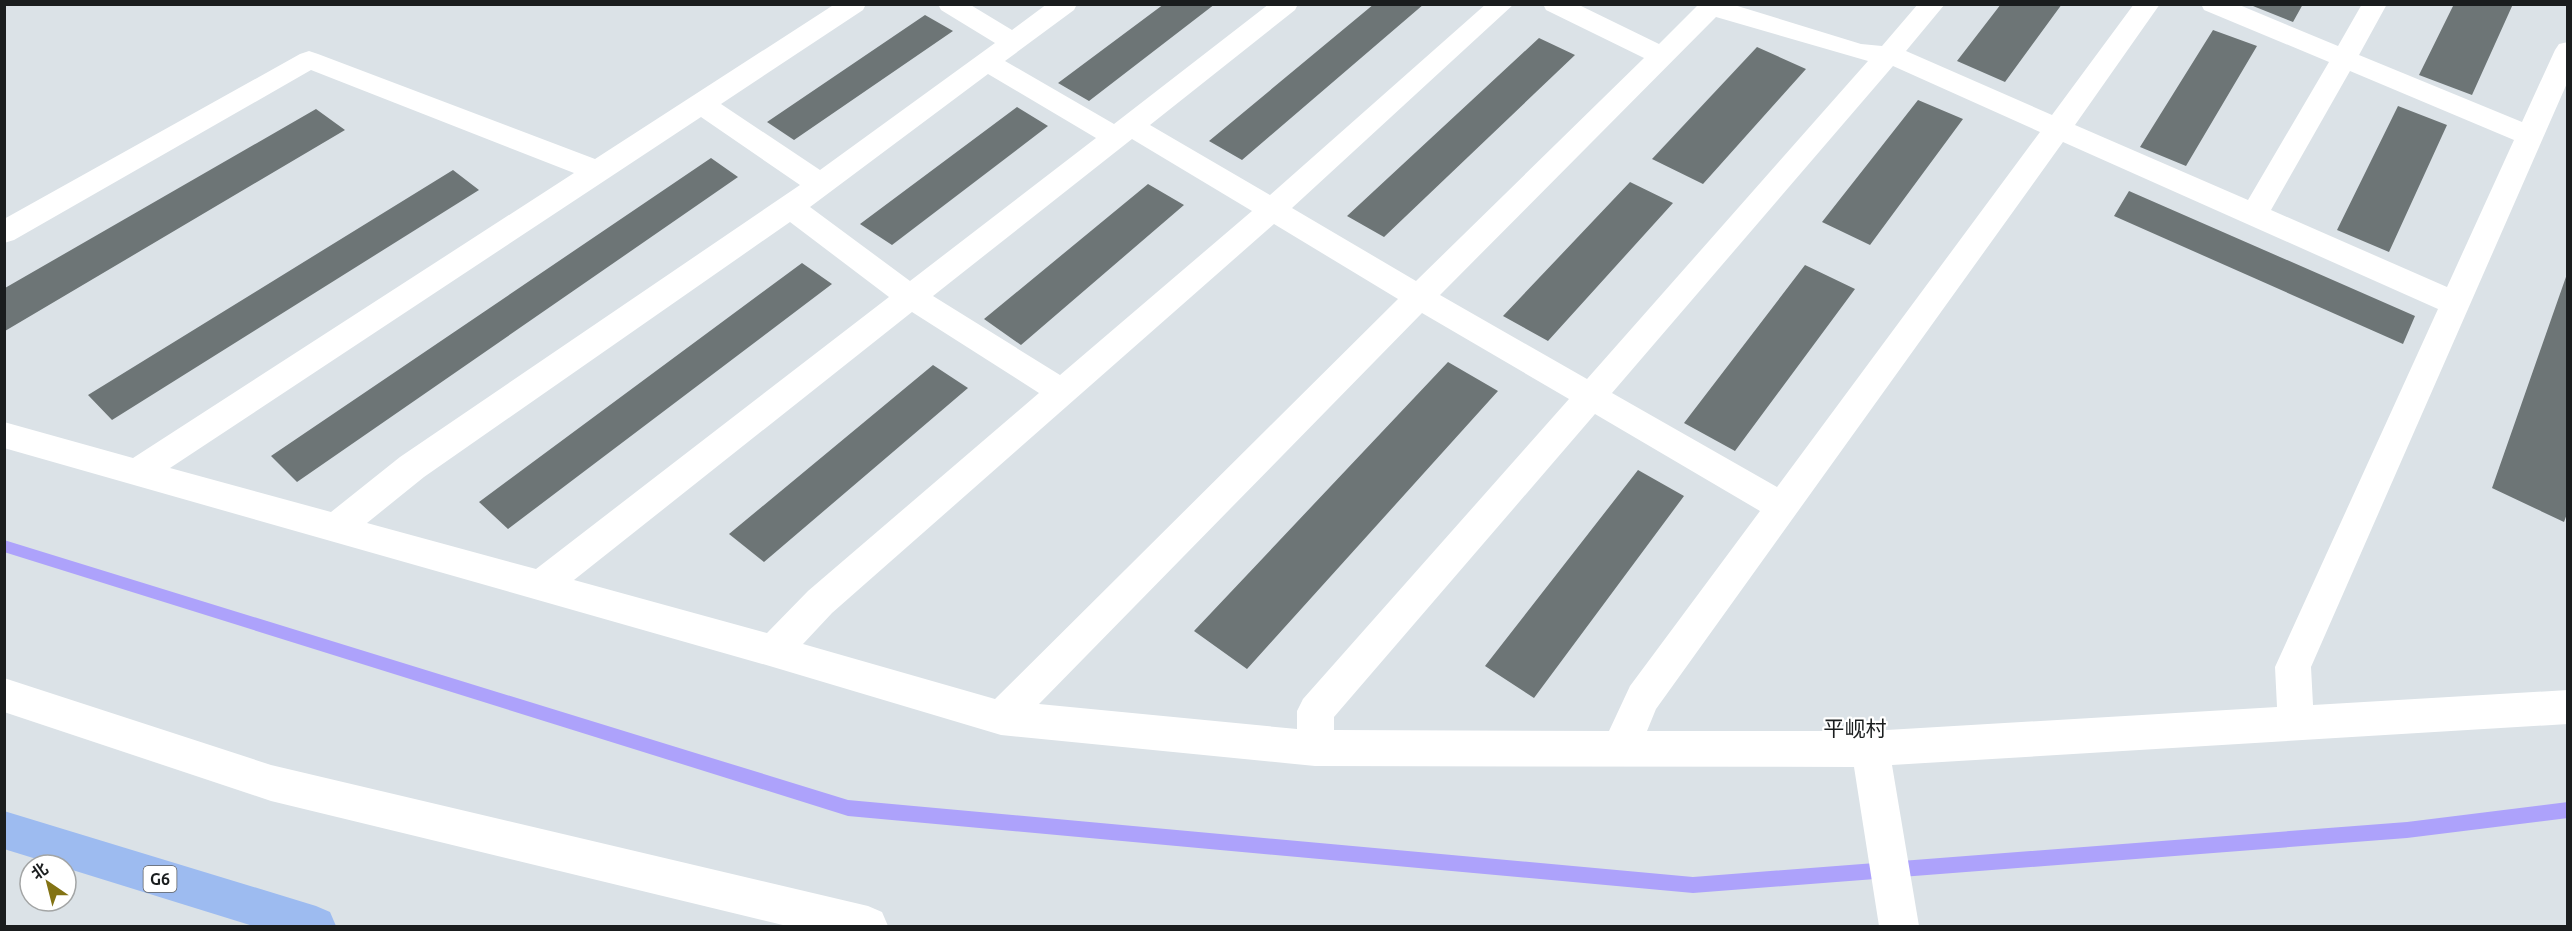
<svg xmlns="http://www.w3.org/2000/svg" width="2572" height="931" font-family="Ubuntu,'Noto Sans SC',sans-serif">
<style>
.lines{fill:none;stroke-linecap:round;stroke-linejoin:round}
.stream{fill:#ada2fb;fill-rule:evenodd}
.building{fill:#6d7576}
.minor{fill:#fff;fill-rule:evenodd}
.tertiary{fill:#fff;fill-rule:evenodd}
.motorway{fill:#9dbbf0;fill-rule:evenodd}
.labels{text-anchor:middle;stroke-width:4.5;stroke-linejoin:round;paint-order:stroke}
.shield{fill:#fff;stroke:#5f6162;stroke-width:1.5}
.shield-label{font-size:16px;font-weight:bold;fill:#1a1d1e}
.quarter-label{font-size:21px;fill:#1a1d1e;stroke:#fff}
</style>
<rect width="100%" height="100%" fill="#dbe2e7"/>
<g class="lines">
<!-- stream -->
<path class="stream" d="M4 540 848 800 1693 877 2407 822 2568 802V818L2407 838 1693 893 848 816 4 552Z"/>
</g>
<!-- building -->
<path class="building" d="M1164 4H1215L1089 101 1058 83Z
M1374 4H1424L1242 160 1209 141Z
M2001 4H2062L2005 82 1957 61Z
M2248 4H2303L2293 22Z
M2454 4H2513L2472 95 2419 75Z
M925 15 953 31 794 140 767 122Z
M2213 30 2257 46 2186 166 2140 147Z
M1539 38 1575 55 1384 237 1347 216Z
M1757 47 1806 69 1703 184 1652 159Z
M1918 100 1963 119 1870 245 1822 222Z
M2398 106 2447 125 2389 252 2337 230Z
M1017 107 1048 126 892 245 860 224Z
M316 109 345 130 5 331V288Z
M711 158 738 177 297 482 271 456Z
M453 170 479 190 112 420 88 395Z
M1630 182 1673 203 1548 341 1503 316Z
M1148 184 1184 205 1021 345 984 319Z
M2129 191 2415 316 2403 344 2114 216Z
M802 263 832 284 508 529 479 502Z
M1805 265 1855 289 1735 451 1684 423Z
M2567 274 2568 511 2564 522 2492 488Z
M1448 362 1498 391 1247 669 1194 631Z
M933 365 968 388 764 562 729 534Z
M1638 470 1684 496 1534 698 1485 666Z"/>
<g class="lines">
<!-- minor -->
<path class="minor" d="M835 4H866L863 10 721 104 820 170 995 43 941 10 938 4H969L1012 30 1047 4H1077L1074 10 1005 61 1114 124 1269 4H1298L1295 10 1150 125 1270 195 1486 4H1514L1292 208 1416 281 1644 58 1546 10 1543 4H1577L1659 44 1699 4H1731L1861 44 1882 46 1918 4H1945L1906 51 2052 115 2134 4H2160L2075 125 2248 200 2329 62 2204 10 2201 4H2237L2338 46 2362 4H2387L2359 55 2522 122 2555 50 2559 44 2568 42V81L2311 667 2313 705 2568 690V724L1892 765 1919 926H1879L1854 767 1315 766 1001 735 773 667 4 448V422L133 458 574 173 311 70 14 240 4 243V219L300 54 309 51 318 54 595 159ZM1716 17 1868 61 1587 379 1440 295ZM1893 66 2040 132 1777 487 1612 393ZM2350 71 2514 140 2447 287 2271 210ZM988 74 1096 138 910 281 810 207ZM701 117 800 185 400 457 331 512 170 468ZM1132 139 1252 211 1060 375 933 296ZM2063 142 2438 309 2275 667 2277 707 1870 731H1647L1656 709ZM790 222 889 297 536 569 367 523 424 477ZM1274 224 1398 299 995 699 803 644 832 613ZM912 312 1039 393 808 591 767 633 574 580ZM1422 313 1569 399 1303 699 1297 711V729L1039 704ZM1595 414 1760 511 1630 686 1609 731 1334 730V717Z"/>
<!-- tertiary -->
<path class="tertiary" d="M4 678 271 765 868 906 882 912 888 926H787L271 801 4 712Z"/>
<!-- motorway -->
<path class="motorway" d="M4 811 316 906 330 912 336 926H253L66 868V865H56L4 849Z"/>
</g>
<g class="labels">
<!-- shield labels -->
<rect class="shield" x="143.5" y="866" width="33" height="26" rx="4.5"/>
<g class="shield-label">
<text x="160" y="885">G6</text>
</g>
<!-- quarter labels -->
<g class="quarter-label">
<text x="1855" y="736">平岘村</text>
</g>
</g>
<!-- border -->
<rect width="2572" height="931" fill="none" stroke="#1a1d1e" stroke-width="12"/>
<!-- north arrow -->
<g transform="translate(48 883) rotate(325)"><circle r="28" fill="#ffffff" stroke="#a3a5a5" stroke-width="1.5"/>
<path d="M0-4.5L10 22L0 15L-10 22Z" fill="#837314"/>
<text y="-9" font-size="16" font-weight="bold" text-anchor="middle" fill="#1a1d1e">北</text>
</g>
</svg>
